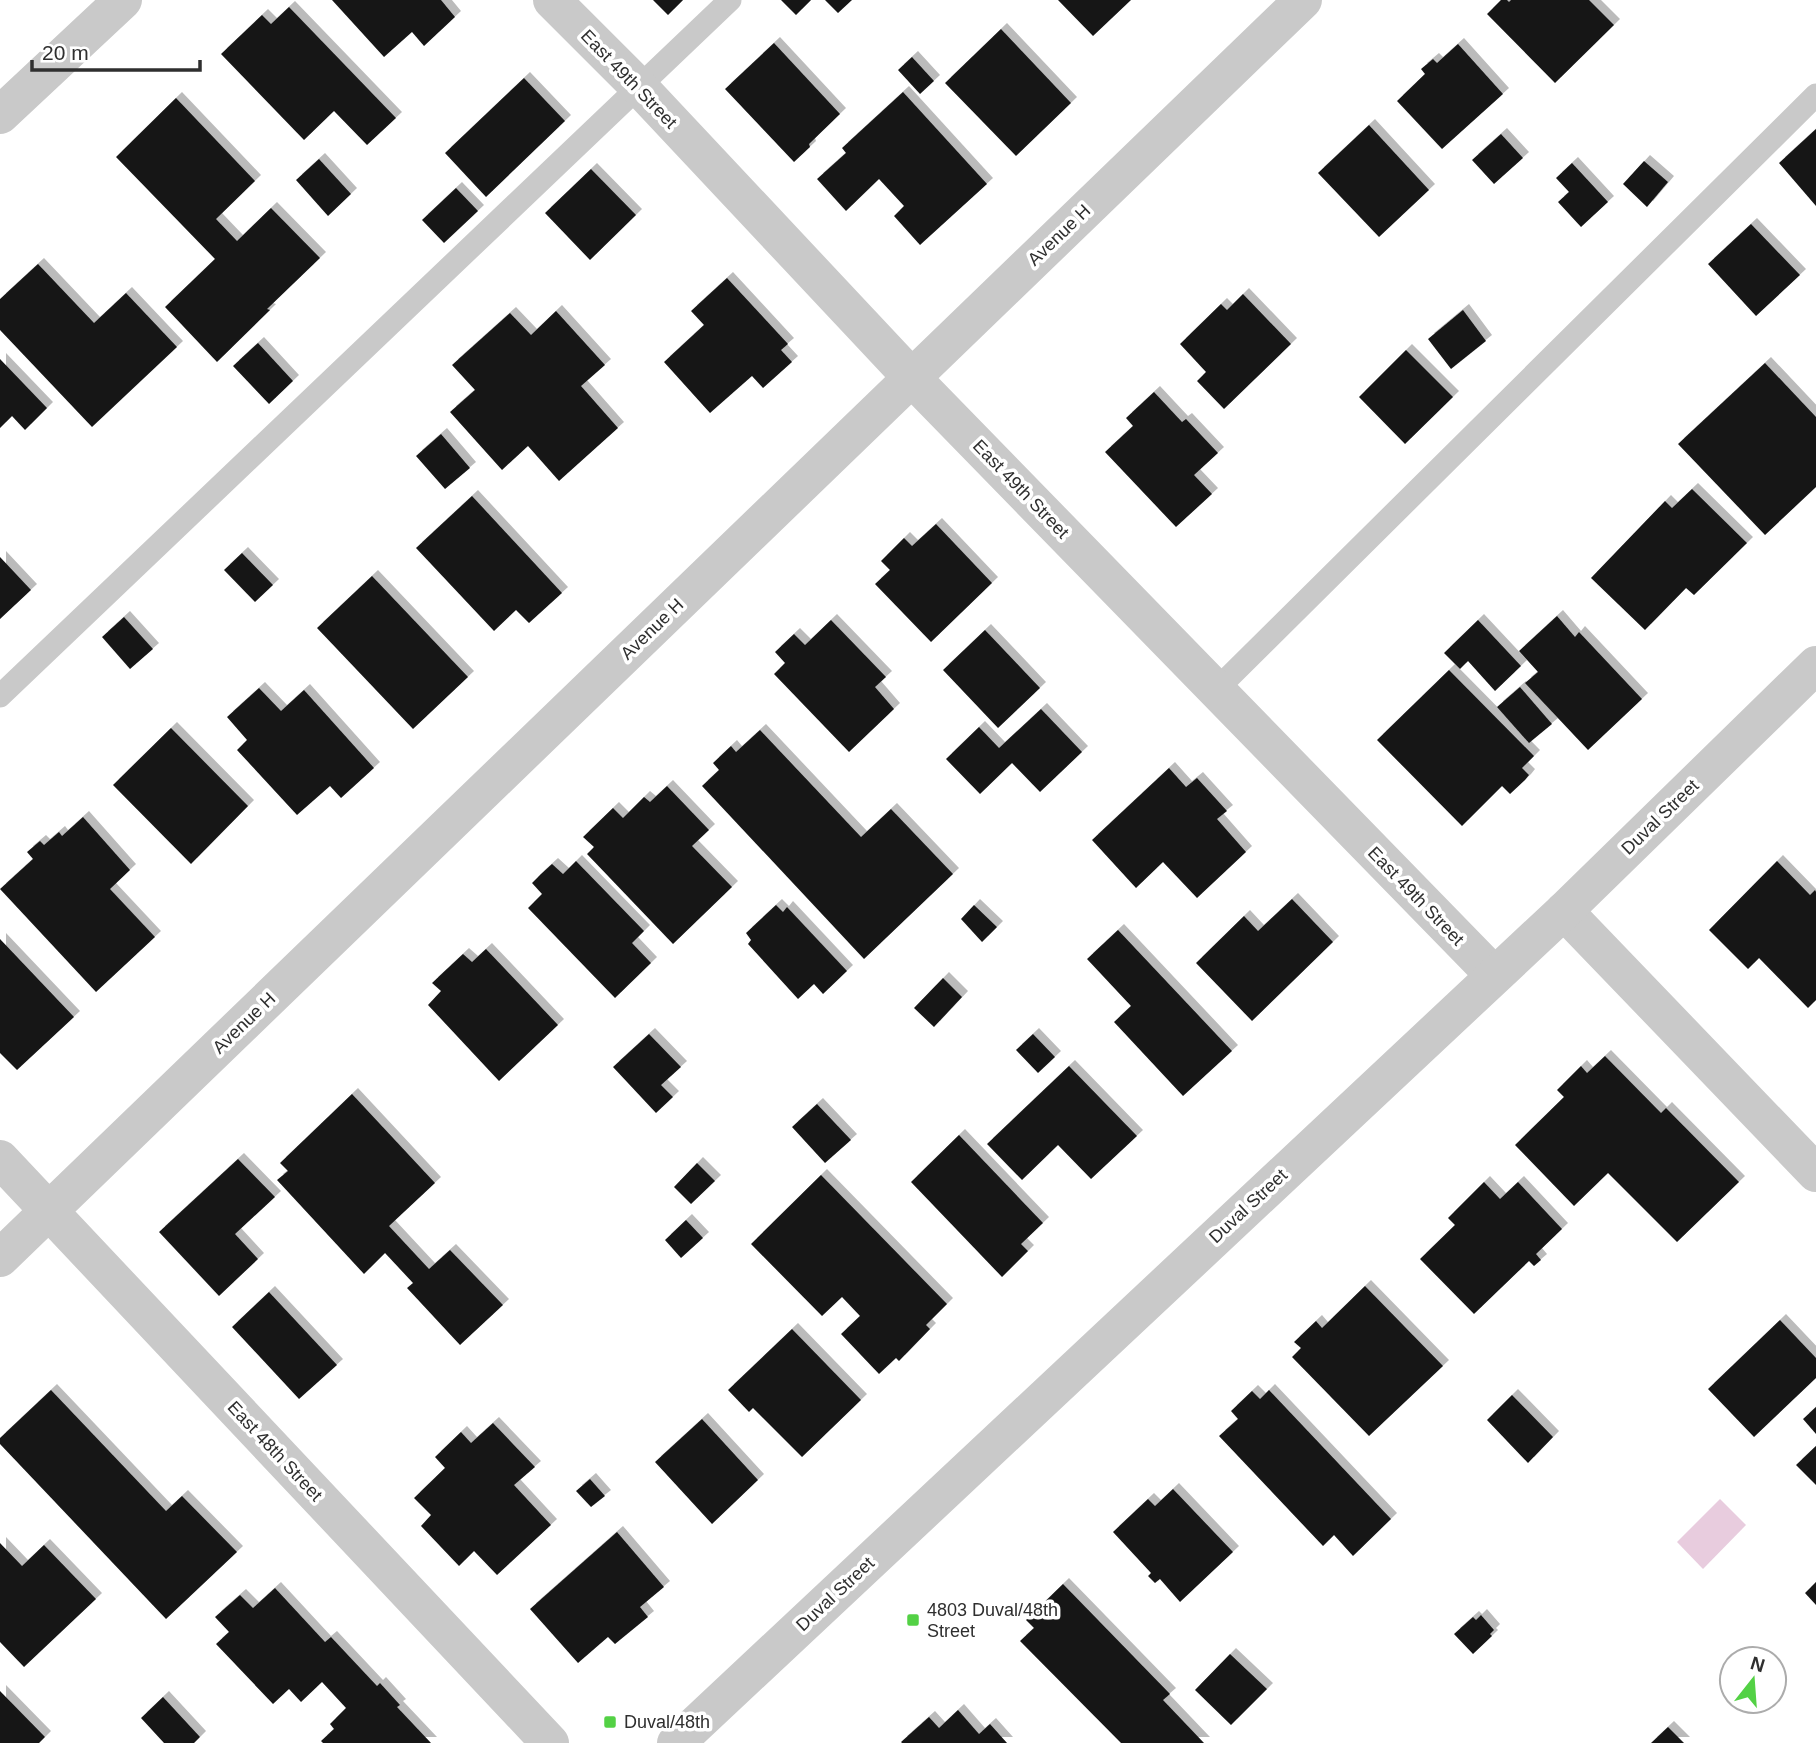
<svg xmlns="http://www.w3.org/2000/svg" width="1816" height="1743" font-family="Helvetica,sans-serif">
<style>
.water{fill:#e8ccde}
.building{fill:#161616;filter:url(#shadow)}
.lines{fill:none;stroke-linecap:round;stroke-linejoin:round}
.service{stroke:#c9c9c9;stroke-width:23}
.minor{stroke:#c9c9c9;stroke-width:38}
.tertiary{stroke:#c9c9c9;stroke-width:38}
.poi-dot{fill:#53d145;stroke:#fff;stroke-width:2.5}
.labels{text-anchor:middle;stroke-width:7;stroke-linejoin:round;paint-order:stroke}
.street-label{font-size:18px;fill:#2f2f2f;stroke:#fff}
.poi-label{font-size:18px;fill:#2f2f2f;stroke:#fff;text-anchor:start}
</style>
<defs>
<filter id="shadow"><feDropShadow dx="6" dy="-6" stdDeviation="0" flood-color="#0004"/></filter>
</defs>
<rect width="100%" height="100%" fill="#fff"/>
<!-- water -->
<path class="water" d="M1720 1499 1746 1525 1703 1569 1677 1542Z"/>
<!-- building -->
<path class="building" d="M332 0H441L455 17 424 46 412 32 384 57Z
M653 0H683L668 15Z
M781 0H811L796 15Z
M825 0H852L838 13Z
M1058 0H1131L1093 36Z
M1501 0H1507L1509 2 1511 0H1589L1614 25 1555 83 1487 14Z
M289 7 396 118 367 145 334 111 304 140 221 54 262 15 271 24Z
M1001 29 1071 103 1016 156 945 83Z
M774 43 840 114 809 144 810 147 794 162 725 89Z
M1458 44 1503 94 1442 149 1397 101 1425 74 1421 69 1433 59 1437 63Z
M912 57 934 81 920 94 898 70Z
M524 78 565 121 486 197 445 153Z
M903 92 987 184 920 245 894 216 904 206 879 179 846 211 817 179 846 153 842 148Z
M176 98 255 181 216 219 237 241 271 208 320 258 267 309 270 310 217 362 165 307 215 259 116 157Z
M1369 125 1429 190 1379 237 1318 173Z
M1816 129V206L1779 163Z
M1501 134 1523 158 1494 184 1472 160Z
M319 159 351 194 328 216 296 180Z
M1644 161 1668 182 1647 207 1623 184Z
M1572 163 1608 202 1581 227 1558 202 1569 192 1556 178Z
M591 169 636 215 590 260 545 213Z
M456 188 478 211 444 243 422 220Z
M1751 224 1800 275 1756 316 1708 264Z
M38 264 94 323 126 293 177 347 92 427 0 330V299Z
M727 278 788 344 781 350 792 362 763 388 752 376 710 413 664 362 704 325 691 311Z
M1243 294 1291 344 1224 409 1197 381 1206 372 1180 344 1221 304 1227 310Z
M1463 310 1486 341 1451 369 1428 339Z
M556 311 605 365 581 386 618 428 559 481 528 446 502 470 450 412 475 390 452 365 510 313 531 335Z
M258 343 293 381 269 404 233 366Z
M1406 350 1453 397 1405 444 1359 397Z
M0 359 47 408 25 430 12 416 0 428Z
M1765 363 1816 417V487L1765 535 1678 444Z
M1154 392 1182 422 1186 419 1218 453 1194 475 1212 494 1176 527 1105 452 1133 426 1126 418Z
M441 434 470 468 445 489 416 456Z
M1692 489 1747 543 1694 595 1686 588 1645 630 1591 578 1665 501 1672 508Z
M472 496 562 593 529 623 516 610 494 631 416 548Z
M936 524 992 583 931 642 875 584 890 570 881 561 904 538 912 546Z
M242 553 273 585 255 602 224 570Z
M0 557 31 590 0 619Z
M372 576 468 677 413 729 317 628Z
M1557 616 1575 637 1579 632 1642 699 1588 750 1525 683 1538 672 1519 651Z
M124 617 153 649 130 669 102 637Z
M831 620 886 677 875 687 894 709 849 752 774 674 785 663 775 652 794 634 805 645Z
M1478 620 1521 666 1495 691 1468 661 1460 669 1444 653Z
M985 630 1040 688 998 728 943 670Z
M1449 670 1534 756 1522 768 1529 775 1525 780 1510 794 1502 786 1462 826 1377 740Z
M1520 687 1552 724 1529 743 1497 707Z
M259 688 281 711 304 690 374 768 341 798 330 786 297 815 237 750 247 740 227 717Z
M1041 709 1082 752 1040 792 1012 763 980 794 946 759 979 727 999 748Z
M171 728 248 806 191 864 113 785Z
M760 730 861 837 891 809 953 874 864 959 702 786 719 770 713 763 731 746 736 752Z
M1169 768 1186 787 1197 778 1227 811 1217 819 1246 852 1197 898 1163 862 1136 888 1092 840Z
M667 786 709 830 692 846 732 887 673 944 587 854 594 847 583 837 613 808 623 818 644 797 650 802Z
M83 817 130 870 110 889 155 937 96 992 0 889 33 859 27 852 40 841 44 845 59 832 62 836Z
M576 861 644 931 632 943 651 963 615 998 528 908 542 894 532 883 541 874 552 864 563 874Z
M1777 861 1810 895 1815 890 1816 892V1000L1808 1008 1759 958 1748 969 1709 930Z
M1292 899 1333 942 1252 1021 1196 963 1244 916 1258 931Z
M776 905 783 912 787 907 847 971 823 994 814 984 798 999 748 944 751 940 746 933Z
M974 905 997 927 982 942 961 919Z
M1118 930 1232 1051 1183 1096 1114 1022 1131 1006 1087 959Z
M0 939 74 1017 17 1070 0 1053Z
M486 949 558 1025 499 1081 428 1005 441 991 432 983 463 954 472 962Z
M943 978 962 997 934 1027 914 1008Z
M649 1034 681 1067 661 1085 673 1097 656 1113 613 1067Z
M1033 1034 1055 1057 1038 1073 1016 1050Z
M1605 1056 1661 1113 1666 1108 1739 1182 1677 1242 1608 1173 1574 1206 1515 1145 1564 1097 1557 1090 1581 1066 1587 1073Z
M1069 1066 1137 1136 1091 1179 1058 1145 1022 1180 987 1144Z
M352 1094 435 1183 389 1226 429 1269 450 1250 503 1305 460 1345 407 1288 413 1283 385 1253 364 1274 277 1180 288 1171 280 1163Z
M817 1104 851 1140 825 1163 792 1127Z
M959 1135 1043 1223 1021 1244 1028 1251 1002 1277 911 1182Z
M238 1159 275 1197 235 1234 258 1259 219 1296 159 1232Z
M697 1163 715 1181 691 1204 674 1187Z
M821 1175 947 1304 926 1325 930 1329 899 1361 896 1358 879 1374 841 1334 860 1316 842 1297 822 1316 751 1244Z
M1484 1182 1500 1199 1518 1182 1562 1229 1536 1254 1541 1260 1534 1266 1529 1261 1474 1314 1420 1259 1455 1225 1448 1218Z
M686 1220 703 1238 681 1258 665 1240Z
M1365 1286 1443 1366 1369 1436 1292 1357 1301 1348 1294 1342 1316 1321 1322 1328Z
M269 1292 337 1365 299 1399 232 1327Z
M1780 1320 1816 1358V1378L1754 1437 1708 1389Z
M792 1329 861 1400 802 1457 753 1408 749 1412 728 1390Z
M51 1390 166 1511 182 1496 237 1552 166 1619 0 1444V1438Z
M1269 1390 1391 1519 1353 1556 1334 1535 1323 1546 1219 1436 1238 1419 1231 1411 1252 1391 1260 1399Z
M1512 1395 1553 1437 1528 1463 1487 1420Z
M1816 1407V1434L1803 1419Z
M702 1419 758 1480 712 1524 655 1462Z
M493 1423 535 1467 514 1485 551 1525 497 1575 474 1551 459 1566 421 1526 431 1515 414 1498 445 1468 435 1457 461 1432 471 1443Z
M1816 1446V1485L1796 1465Z
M590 1479 605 1496 591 1507 576 1491Z
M1173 1489 1233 1552 1180 1602 1160 1579 1155 1583 1148 1576 1151 1573 1113 1532 1148 1499 1155 1506Z
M617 1532 664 1587 640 1607 648 1617 615 1644 608 1637 578 1663 530 1609Z
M0 1543 22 1566 44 1545 96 1599 24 1667 0 1642Z
M1816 1582V1605L1805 1593Z
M1063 1584 1170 1694 1163 1700 1204 1743H1121L1020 1641 1034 1628 1026 1620Z
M275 1588 325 1642 331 1637 377 1686 380 1683 400 1705 397 1707 431 1743H323L321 1741 334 1729 330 1724 346 1708 322 1682 301 1702 289 1689 273 1704 216 1644 229 1632 215 1617 240 1595 253 1608Z
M1481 1615 1494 1630 1490 1634 1492 1636 1473 1654 1454 1634 1473 1617 1476 1620Z
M1230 1654 1267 1689 1231 1725 1195 1690Z
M0 1691 45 1737 39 1743H0Z
M163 1697 200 1737 194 1743H164L141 1718Z
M958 1710 979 1734 990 1724 1007 1743H902L901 1742 929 1717 939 1728Z
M1668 1727 1684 1743H1651Z"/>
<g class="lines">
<!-- service -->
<path class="service" d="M1217 689 1816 95
M0 696 730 0"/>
<!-- minor -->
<path class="minor" d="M552 0 639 87 912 378 1494 975
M0 115 123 0
M1564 911 1816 1173
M0 1159 550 1743
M0 1258 1303 0"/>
<!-- tertiary -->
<path class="tertiary" d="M676 1743 1564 911 1816 665"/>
</g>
<!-- markers -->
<g class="poi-dot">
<rect x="906" y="1613" width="14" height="14" rx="3.5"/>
<rect x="603" y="1715" width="14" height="14" rx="3.5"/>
</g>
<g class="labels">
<!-- street labels -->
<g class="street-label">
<text transform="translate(629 79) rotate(46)" y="6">East 49th Street</text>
<text transform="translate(1059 235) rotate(-44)" y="6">Avenue H</text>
<text transform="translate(1021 489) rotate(46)" y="6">East 49th Street</text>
<text transform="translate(652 629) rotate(-44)" y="6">Avenue H</text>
<text transform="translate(1660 817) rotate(-44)" y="6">Duval Street</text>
<text transform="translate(1416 896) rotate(46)" y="6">East 49th Street</text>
<text transform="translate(244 1023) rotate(-44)" y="6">Avenue H</text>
<text transform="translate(1248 1206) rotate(-43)" y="6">Duval Street</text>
<text transform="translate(275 1451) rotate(47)" y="6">East 48th Street</text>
<text transform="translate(835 1594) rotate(-43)" y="6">Duval Street</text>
</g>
<!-- poi labels -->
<g class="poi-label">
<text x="927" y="1616">4803 Duval/48th<tspan x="927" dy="21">Street</tspan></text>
<text x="624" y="1728">Duval/48th</text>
</g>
</g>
<!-- north arrow -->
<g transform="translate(1753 1680) rotate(17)"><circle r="33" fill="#ffffff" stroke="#acacac" stroke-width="2"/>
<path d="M0-5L12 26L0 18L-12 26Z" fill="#53d145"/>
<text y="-10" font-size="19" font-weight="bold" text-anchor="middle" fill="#2f2f2f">N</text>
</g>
<!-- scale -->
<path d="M32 60v10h168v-10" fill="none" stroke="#2f2f2f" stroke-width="3.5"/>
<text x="42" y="60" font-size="21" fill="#2f2f2f" stroke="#ffffff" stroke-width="5" paint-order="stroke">20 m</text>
</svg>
